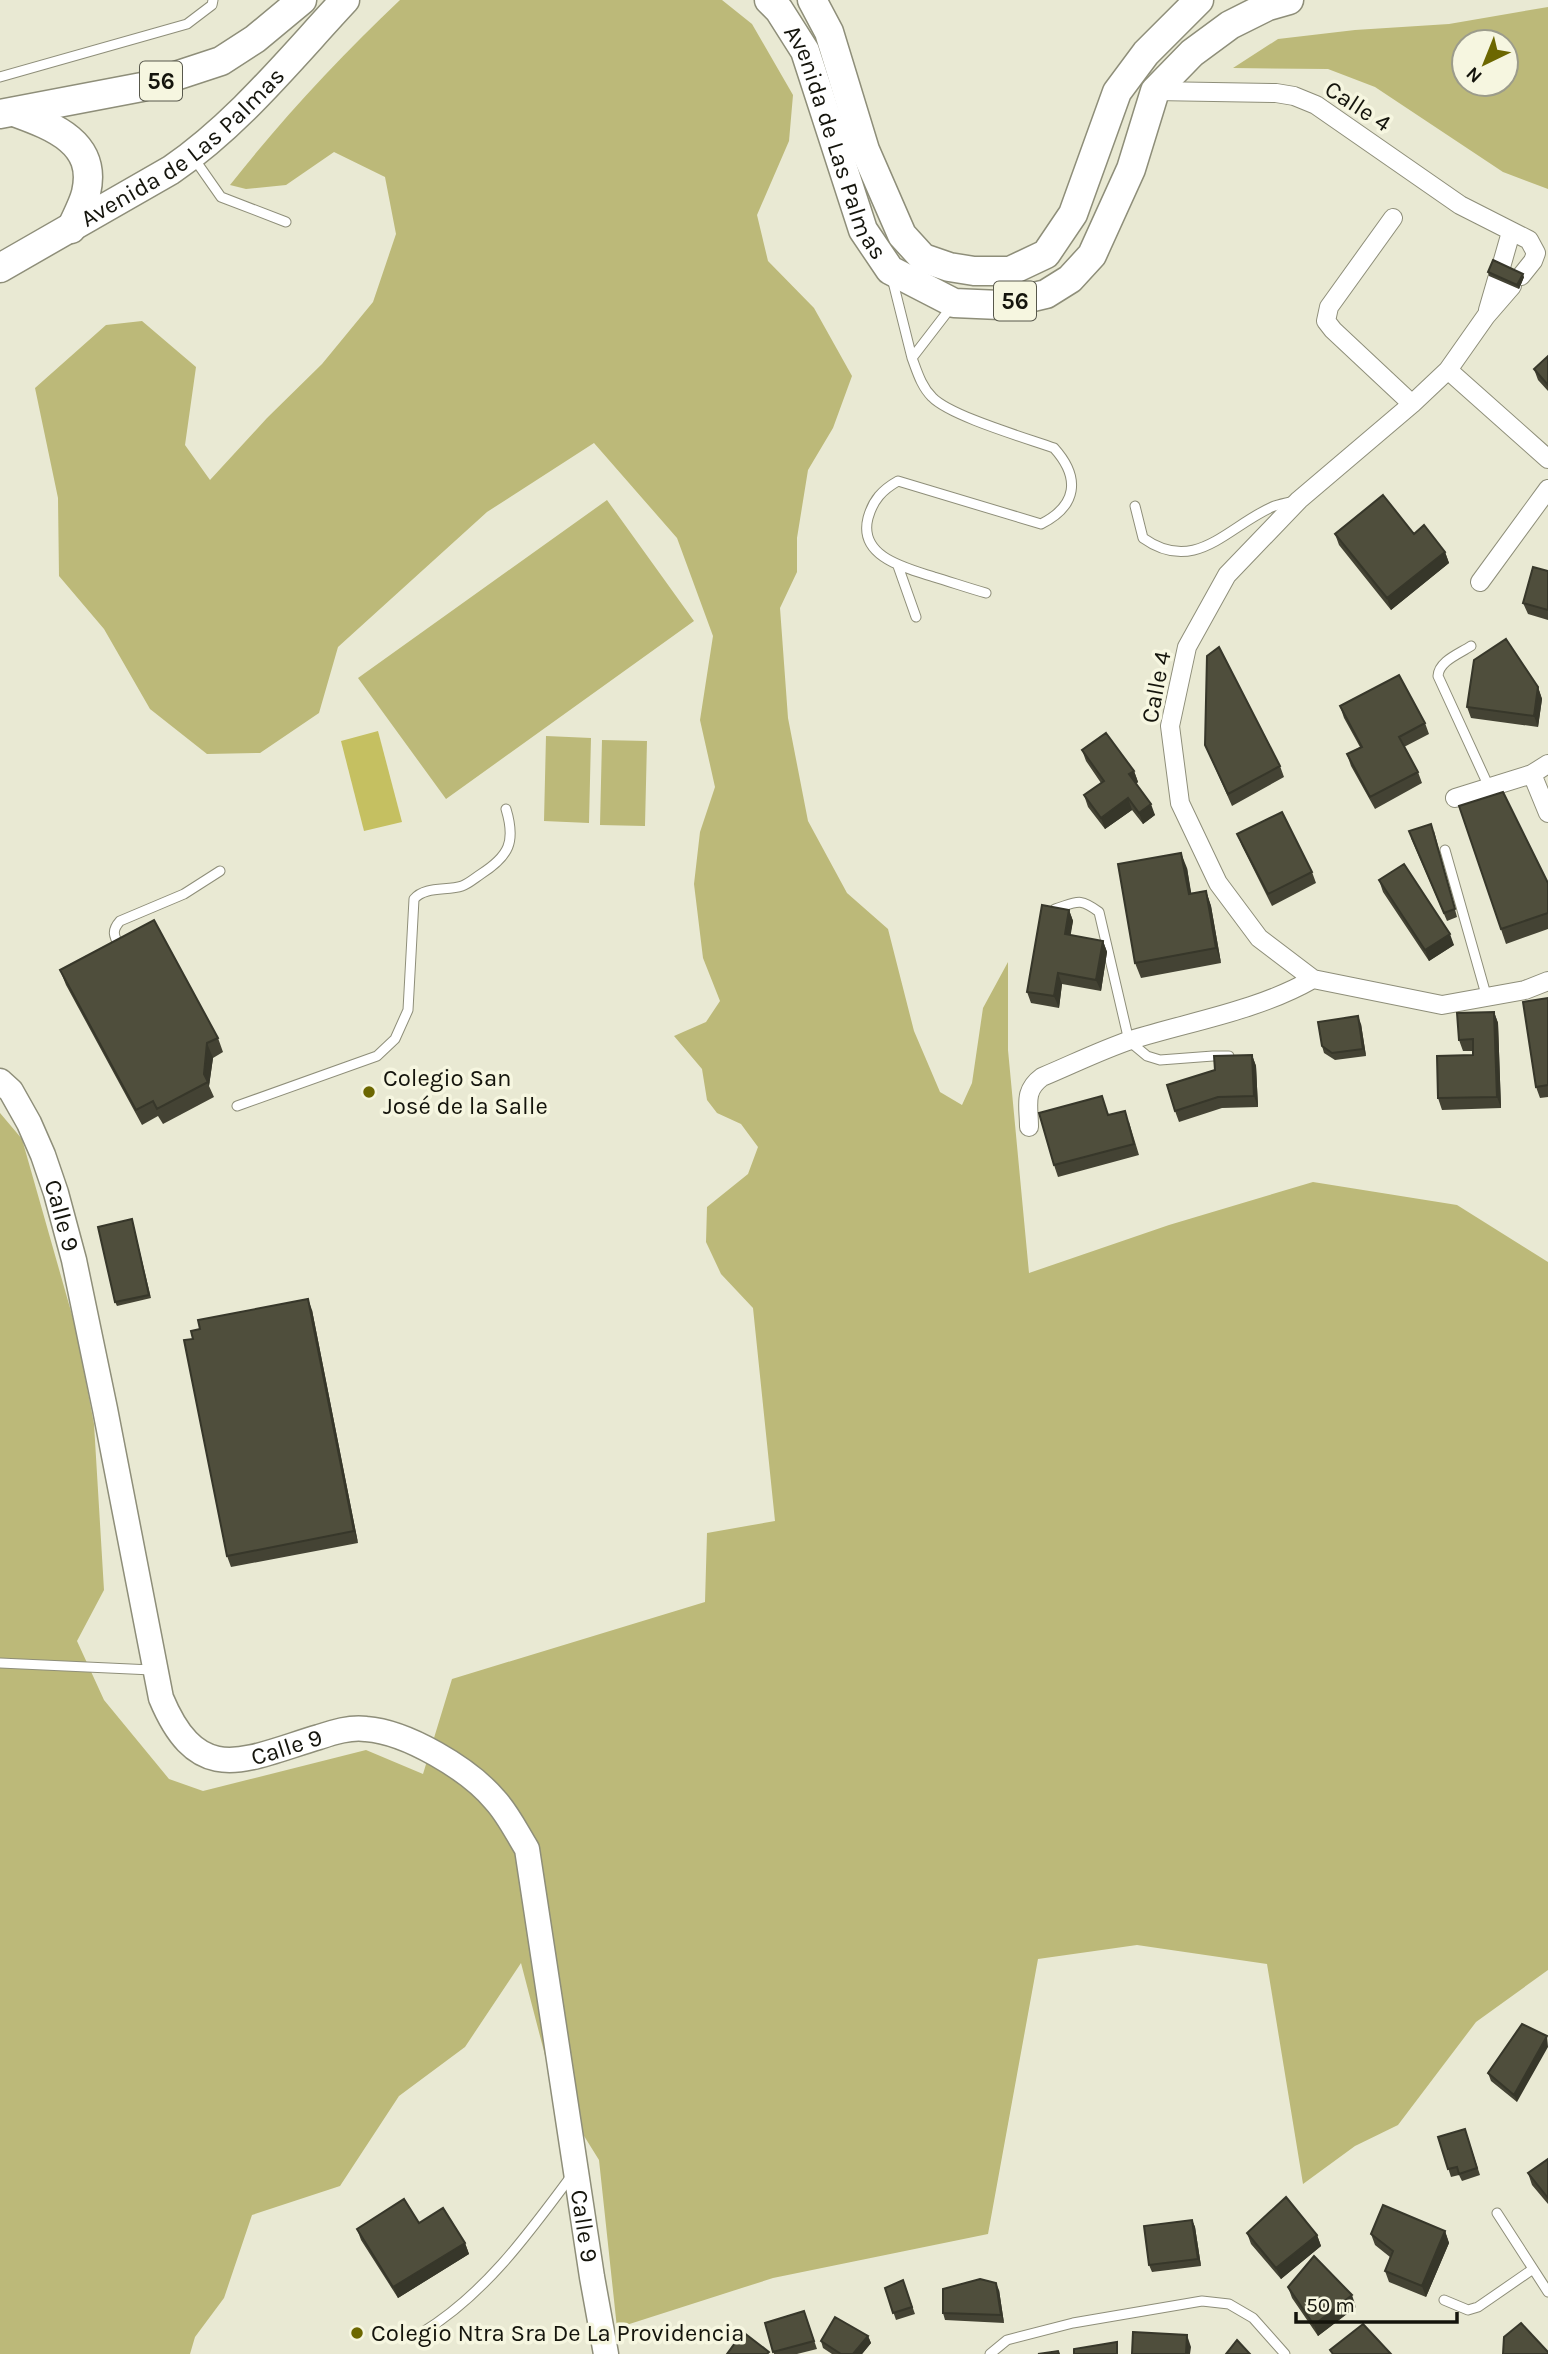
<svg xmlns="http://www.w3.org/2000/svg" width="1548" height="2354" font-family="Karla,sans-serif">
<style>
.green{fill:#bcb979;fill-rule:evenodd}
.water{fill:#c5c061}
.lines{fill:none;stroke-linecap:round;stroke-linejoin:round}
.lane-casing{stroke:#8e8e79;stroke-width:11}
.street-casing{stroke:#8e8e79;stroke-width:20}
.secondary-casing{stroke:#8e8e79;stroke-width:27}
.primary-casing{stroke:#8e8e79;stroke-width:31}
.lane{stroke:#fff;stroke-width:9}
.street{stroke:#fff;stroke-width:18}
.secondary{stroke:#fff;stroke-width:24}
.primary{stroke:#fff;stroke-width:28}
.wall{fill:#444334}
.shaded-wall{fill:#37372a}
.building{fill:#4f4e3c;stroke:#37372a;stroke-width:2}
.poi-dot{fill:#6c6700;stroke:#f6f6e0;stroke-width:2.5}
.labels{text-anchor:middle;stroke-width:7;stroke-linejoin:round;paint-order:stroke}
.shield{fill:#f6f6e0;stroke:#58584c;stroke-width:2}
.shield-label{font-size:23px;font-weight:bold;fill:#14140c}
.street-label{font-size:24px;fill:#14140c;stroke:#f6f6e0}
.poi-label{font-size:24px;fill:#14140c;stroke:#f6f6e0;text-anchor:start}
</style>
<rect width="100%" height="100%" fill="#e9e9d3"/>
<!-- green -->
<path class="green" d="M400 0H722L752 24 793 95 789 141 757 215 768 261 814 308 852 376 833 428 808 470 797 538V572L780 608 788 718 808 821 847 893 888 929 914 1031 940 1092 962 1105 972 1083 983 1008 1008 962V1050L1029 1273 1169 1225 1313 1182 1457 1205 1548 1262V1970L1476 2022 1398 2125 1355 2146 1303 2184 1267 1964 1137 1945 1038 1959 988 2234 773 2278 617 2328 599 2160 553 2086 521 1963 465 2047 399 2096 340 2186 252 2215 224 2298 195 2337 190 2354H0V1113L22 1139 76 1329 94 1424 104 1590 77 1641 104 1700 169 1779 203 1791 366 1750 423 1774 452 1679 705 1602 707 1533 775 1521 753 1308 721 1274 706 1242 707 1207 748 1174 758 1147 741 1124 717 1113 707 1100 702 1069 674 1036 706 1022 720 1001 703 958 694 884 700 832 715 787 700 720 713 636 677 538 594 443 487 512 338 647 319 713 260 753 207 754 150 709 104 629 59 576 58 498 35 388 106 325 142 321 196 367 185 445 210 480 267 418 322 364 373 302 396 234 385 177 334 152 286 185 246 189 230 185C282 119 339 58 400 0Z
M1548 7V189L1503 172 1375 87 1328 69 1233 68 1278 39 1355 30 1449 24ZM1464 42H1506V84H1464Z
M607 500 694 621 446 799 358 678Z
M546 736 591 738 589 823 544 821Z
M602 740 647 741 645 826 600 825Z"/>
<!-- water -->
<path class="water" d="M378 731 402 822 364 831 341 741Z"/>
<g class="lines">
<defs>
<path id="lane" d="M0 77 187 24 212 5 213 0
M193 157 221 197 286 222
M892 278 912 358 952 306
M912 358C917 371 921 386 932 397 950 416 1026 438 1054 448 1081 478 1077 506 1041 524L898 481C882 490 873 500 868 518 858 557 906 568 934 577 951 582 968 588 986 593
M1135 506 1143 538C1195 575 1227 527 1272 507 1279 504 1287 503 1294 501
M898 566 916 617
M1471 646C1459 654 1439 661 1438 676L1489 787
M1445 850 1487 998
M1055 909C1077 902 1079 897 1099 912L1129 1041 1147 1056 1160 1060 1213 1056H1229
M120 948C114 936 111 931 120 921L184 894 220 871
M237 1106 377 1056 395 1039 408 1010 414 899C425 886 447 891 462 886 468 884 475 878 481 874 509 856 516 842 506 809
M0 1663 152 1670
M1497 2213 1548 2292
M1444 2300 1468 2310 1478 2307 1533 2269
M423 2332C485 2294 529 2233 572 2175
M990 2354 1007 2340 1073 2323 1202 2301 1229 2304 1253 2318 1285 2354"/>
<path id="street" d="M1155 91 1276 93 1294 96 1316 105 1460 205 1529 240 1536 253 1533 261 1521 276
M1393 218 1329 307 1326 321 1333 330 1412 404
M1501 267 1511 232
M1512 286 1486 316 1448 370 1412 404 1299 500 1227 575 1187 647 1170 726 1180 803 1218 883 1259 938 1313 979 1442 1005 1525 990 1548 981
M1488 310 1497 279
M1448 370 1548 459
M1480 582 1548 489
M1532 774 1548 813
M1455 798 1532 774 1548 764
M1029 1127C1029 1105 1023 1091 1042 1077 1071 1065 1101 1050 1131 1040 1192 1021 1257 1011 1313 979"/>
<g id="secondary">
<path id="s1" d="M0 1081 11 1091 29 1123 43 1155 56 1193 74 1260 105 1409 161 1698C199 1789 245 1759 319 1737 334 1732 350 1727 366 1729 407 1732 469 1769 495 1800 508 1814 517 1833 527 1849L592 2277 606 2354"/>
</g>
<g id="primary">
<path id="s2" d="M769 0 779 10 805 51 863 230 890 270 954 303 1000 305 1046 294 1070 279 1092 255 1131 169 1155 91 1192 53 1230 25 1268 6 1289 0"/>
<path d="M812 0 829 32 865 150 902 235 923 258 949 267 974 271H1010L1046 254 1073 214 1117 92 1146 53 1199 0"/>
<path d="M14 112C52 126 98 142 86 193 83 205 76 217 71 229"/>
<path d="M0 114 142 87 221 61 255 39 302 0"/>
<path id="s3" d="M0 268 171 170C238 124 290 59 345 0"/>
</g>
</defs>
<!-- lane casing -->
<use href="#lane" class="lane-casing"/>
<!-- street casing -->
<use href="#street" class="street-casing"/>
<!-- secondary casing -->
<use href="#secondary" class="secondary-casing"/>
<!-- primary casing -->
<use href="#primary" class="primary-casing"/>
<!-- lane -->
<use href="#lane" class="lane"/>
<!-- street -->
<use href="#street" class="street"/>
<!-- secondary -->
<use href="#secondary" class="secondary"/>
<!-- primary -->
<use href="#primary" class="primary"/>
</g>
<!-- wall -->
<path class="wall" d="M1488 272 1524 277 1519 289 1489 276Z
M1548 356V391L1538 380 1534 369Z
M1335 534H1414L1445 552 1449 563 1391 610 1339 545Z
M1548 571V620L1528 614 1523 603Z
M1538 687 1542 699 1538 727 1471 718 1467 707Z
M1340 706 1425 723 1429 734 1404 747 1418 772 1422 783 1375 809 1351 766 1347 754 1360 747 1344 718Z
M1205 745 1280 766 1284 777 1232 806Z
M1082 750 1134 771 1138 782 1136 784 1155 815 1143 824 1132 810 1105 829 1088 807 1084 795 1101 783 1086 761Z
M1459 806 1548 883V929L1506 944Z
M1434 831 1457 917 1447 921 1411 838Z
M1237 834 1312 872 1316 883 1272 906 1242 846Z
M1187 868 1191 894 1206 891 1211 906 1221 963 1141 978 1135 963Z
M1379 880 1454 945 1429 961 1383 892Z
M1069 910 1073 921 1070 935 1103 941 1107 952 1101 991 1062 984 1059 1008 1031 1003 1027 992Z
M60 970 218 1038 223 1052 213 1058 209 1086 214 1097 163 1124 158 1116 142 1125 66 985Z
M1548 998V1097L1540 1098 1536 1087Z
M1494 1012 1498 1023 1501 1108 1442 1110 1438 1098 1473 1055V1051H1463L1459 1040Z
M1361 1024 1366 1056 1335 1060 1324 1053 1322 1046Z
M1252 1055 1256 1066 1258 1107 1222 1108 1179 1122 1175 1111 1215 1070Z
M1108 1115 1129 1122 1139 1155 1058 1177 1054 1165Z
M132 1219 151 1298 117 1306 115 1302Z
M312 1310 358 1543 231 1567 227 1556 193 1339Z
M1522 2024 1517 2102 1491 2081 1488 2073Z
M1465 2129 1480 2175 1462 2181 1459 2175 1451 2177 1438 2137Z
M1548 2159V2204L1532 2185 1528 2173Z
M1192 2220 1195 2227 1201 2266 1152 2272 1149 2265Z
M419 2223 465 2243 469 2254 398 2298 361 2240 357 2229Z
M1445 2231 1449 2243 1426 2297 1389 2282 1385 2271 1390 2257 1375 2245 1371 2234Z
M1247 2233 1317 2235 1321 2246 1281 2279 1251 2244Z
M903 2280 915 2314 896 2320 885 2288Z
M1288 2287 1356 2307 1318 2336 1292 2298Z
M999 2290 1004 2323 945 2320 943 2313Z
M804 2311 817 2349 797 2354H774L765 2323Z
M868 2336 871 2343 862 2354H832L823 2348 821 2341Z"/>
<!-- shaded-wall -->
<path class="shaded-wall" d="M1523 274 1524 277 1519 289 1517 285Z
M1445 552 1449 563 1391 610 1387 598Z
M1538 687 1542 699 1538 727 1534 716Z
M1134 771 1138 782 1133 786 1129 774Z
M1128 798 1132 810 1105 829 1101 818Z
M1151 804 1155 815 1143 824 1139 813Z
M1181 853 1187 868 1194 909 1189 894Z
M1206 891 1211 906 1221 963 1216 948Z
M1069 910 1073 921 1069 945 1065 934Z
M1450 934 1454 945 1429 961 1425 950Z
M1103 941 1107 952 1101 991 1096 980Z
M1058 973 1062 984 1059 1008 1054 996Z
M1494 1012 1498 1023 1501 1108 1497 1097Z
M1358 1016 1361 1024 1366 1056 1363 1049Z
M207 1043 213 1058 209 1086 204 1074Z
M1252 1055 1256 1066 1258 1107 1254 1096Z
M308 1299 312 1310 358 1543 354 1531Z
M1547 2036 1548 2047 1517 2102 1514 2095Z
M1192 2220 1195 2227 1201 2266 1198 2259Z
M1445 2231 1449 2243 1426 2297 1422 2286Z
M1317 2235 1321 2246 1281 2279 1276 2268Z
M465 2243 469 2254 398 2298 393 2287Z
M996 2283 999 2290 1004 2323 1001 2315Z
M1352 2295 1356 2307 1318 2336 1314 2325Z
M1187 2335 1191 2347 1190 2354H1186Z
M868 2336 871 2343 862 2354H853Z"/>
<!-- building -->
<path class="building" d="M1493 260 1523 274 1517 285 1488 272Z
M1548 356V385L1534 369Z
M1383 495 1414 534 1424 525 1445 552 1387 598 1335 534Z
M1533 567 1548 571V610L1523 603Z
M1506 639 1538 687 1534 716 1467 707 1474 660Z
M1219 647 1280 766 1228 794 1205 745 1207 656Z
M1399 675 1425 723 1399 737 1418 772 1370 797 1347 754 1362 747 1340 706Z
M1106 733 1134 771 1129 774 1151 804 1139 813 1128 798 1101 818 1084 795 1104 781 1082 750Z
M1503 792 1548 883V913L1501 929 1459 806Z
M1282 812 1312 872 1268 894 1237 834Z
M1431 824 1455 909 1444 913 1409 831Z
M1181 853 1189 894 1206 891 1216 948 1135 963 1118 864Z
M1404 864 1450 934 1425 950 1379 880Z
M1042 905 1069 910 1065 934 1103 941 1096 980 1058 973 1054 996 1027 992Z
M154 920 218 1038 207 1043 204 1074 208 1082 157 1109 153 1101 136 1110 60 970Z
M1548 998V1085L1536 1087 1523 1002Z
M1494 1012 1497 1097 1438 1098 1437 1056 1473 1055V1039L1459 1040 1457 1013Z
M1358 1016 1363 1049 1332 1053 1322 1046 1318 1022Z
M1252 1055 1254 1096 1218 1097 1175 1111 1167 1085 1215 1070 1214 1056Z
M1102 1096 1108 1115 1125 1111 1134 1144 1054 1165 1039 1113Z
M132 1219 149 1295 115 1302 98 1227Z
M308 1299 354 1531 227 1556 184 1340 193 1339 191 1331 200 1329 198 1320Z
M1522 2024 1547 2036 1514 2095 1488 2073Z
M1465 2129 1477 2168 1459 2174 1457 2167 1448 2169 1438 2137Z
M1548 2159V2198L1528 2173Z
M1286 2197 1317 2235 1276 2268 1247 2233Z
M404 2199 419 2223 443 2208 465 2243 393 2287 357 2229Z
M1383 2205 1445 2231 1422 2286 1385 2271 1393 2251 1371 2234Z
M1192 2220 1198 2259 1149 2265 1144 2226Z
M1314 2256 1352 2295 1314 2325 1288 2287Z
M980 2279 996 2283 1001 2315 943 2313V2289Z
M903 2280 912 2307 893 2313 885 2288Z
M804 2311 814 2341 773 2352 765 2323Z
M835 2317 868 2336 853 2354H841L821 2341Z
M1521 2323 1548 2352V2354H1503L1504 2337Z
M1363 2324 1391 2354H1333L1330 2350Z
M743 2332 769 2352 767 2354H727Z
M1133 2332 1187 2335 1186 2354H1132Z
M1237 2340 1250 2354H1226Z
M1117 2342V2354H1074V2349Z
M1058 2351 1059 2354H1038Z"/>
<!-- markers -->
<g class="poi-dot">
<circle cx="369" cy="1092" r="7"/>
<circle cx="357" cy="2333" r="7"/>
</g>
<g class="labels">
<!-- shield labels -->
<g class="shield">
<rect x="140" y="61.5" width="42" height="39" rx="5"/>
<rect x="994" y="281.5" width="42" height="39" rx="5"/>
</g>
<g class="shield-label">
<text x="161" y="89">56</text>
<text x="1015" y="309">56</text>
</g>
<!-- street labels -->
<g class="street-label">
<text transform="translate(1358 106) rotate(33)" y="8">Calle 4</text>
<text dy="8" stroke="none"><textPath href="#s2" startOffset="159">Avenida de Las Palmas</textPath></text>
<text dy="8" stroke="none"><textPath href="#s3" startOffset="220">Avenida de Las Palmas</textPath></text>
<text transform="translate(1156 687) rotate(-79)" y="8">Calle 4</text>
<text dy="8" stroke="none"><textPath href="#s1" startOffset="150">Calle 9</textPath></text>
<text dy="8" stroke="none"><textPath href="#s1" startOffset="800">Calle 9</textPath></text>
<text dy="8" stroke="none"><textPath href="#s1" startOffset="1472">Calle 9</textPath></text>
</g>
<!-- poi labels -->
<g class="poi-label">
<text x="383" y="1086">Colegio San<tspan x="383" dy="28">José de la Salle</tspan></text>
<text x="371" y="2341">Colegio Ntra Sra De La Providencia</text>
</g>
</g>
<!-- north arrow -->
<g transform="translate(1485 63) rotate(223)"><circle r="33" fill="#f6f6e0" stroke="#9c9c8b" stroke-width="2"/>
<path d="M0-5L12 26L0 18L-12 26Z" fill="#6c6700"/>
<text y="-10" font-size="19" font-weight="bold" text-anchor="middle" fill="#14140c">N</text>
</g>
<!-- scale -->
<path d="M1296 2312v10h161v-10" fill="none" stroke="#14140c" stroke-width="3.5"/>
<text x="1306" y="2312" font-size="21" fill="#14140c" stroke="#f6f6e0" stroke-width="5" paint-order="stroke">50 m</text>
</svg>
